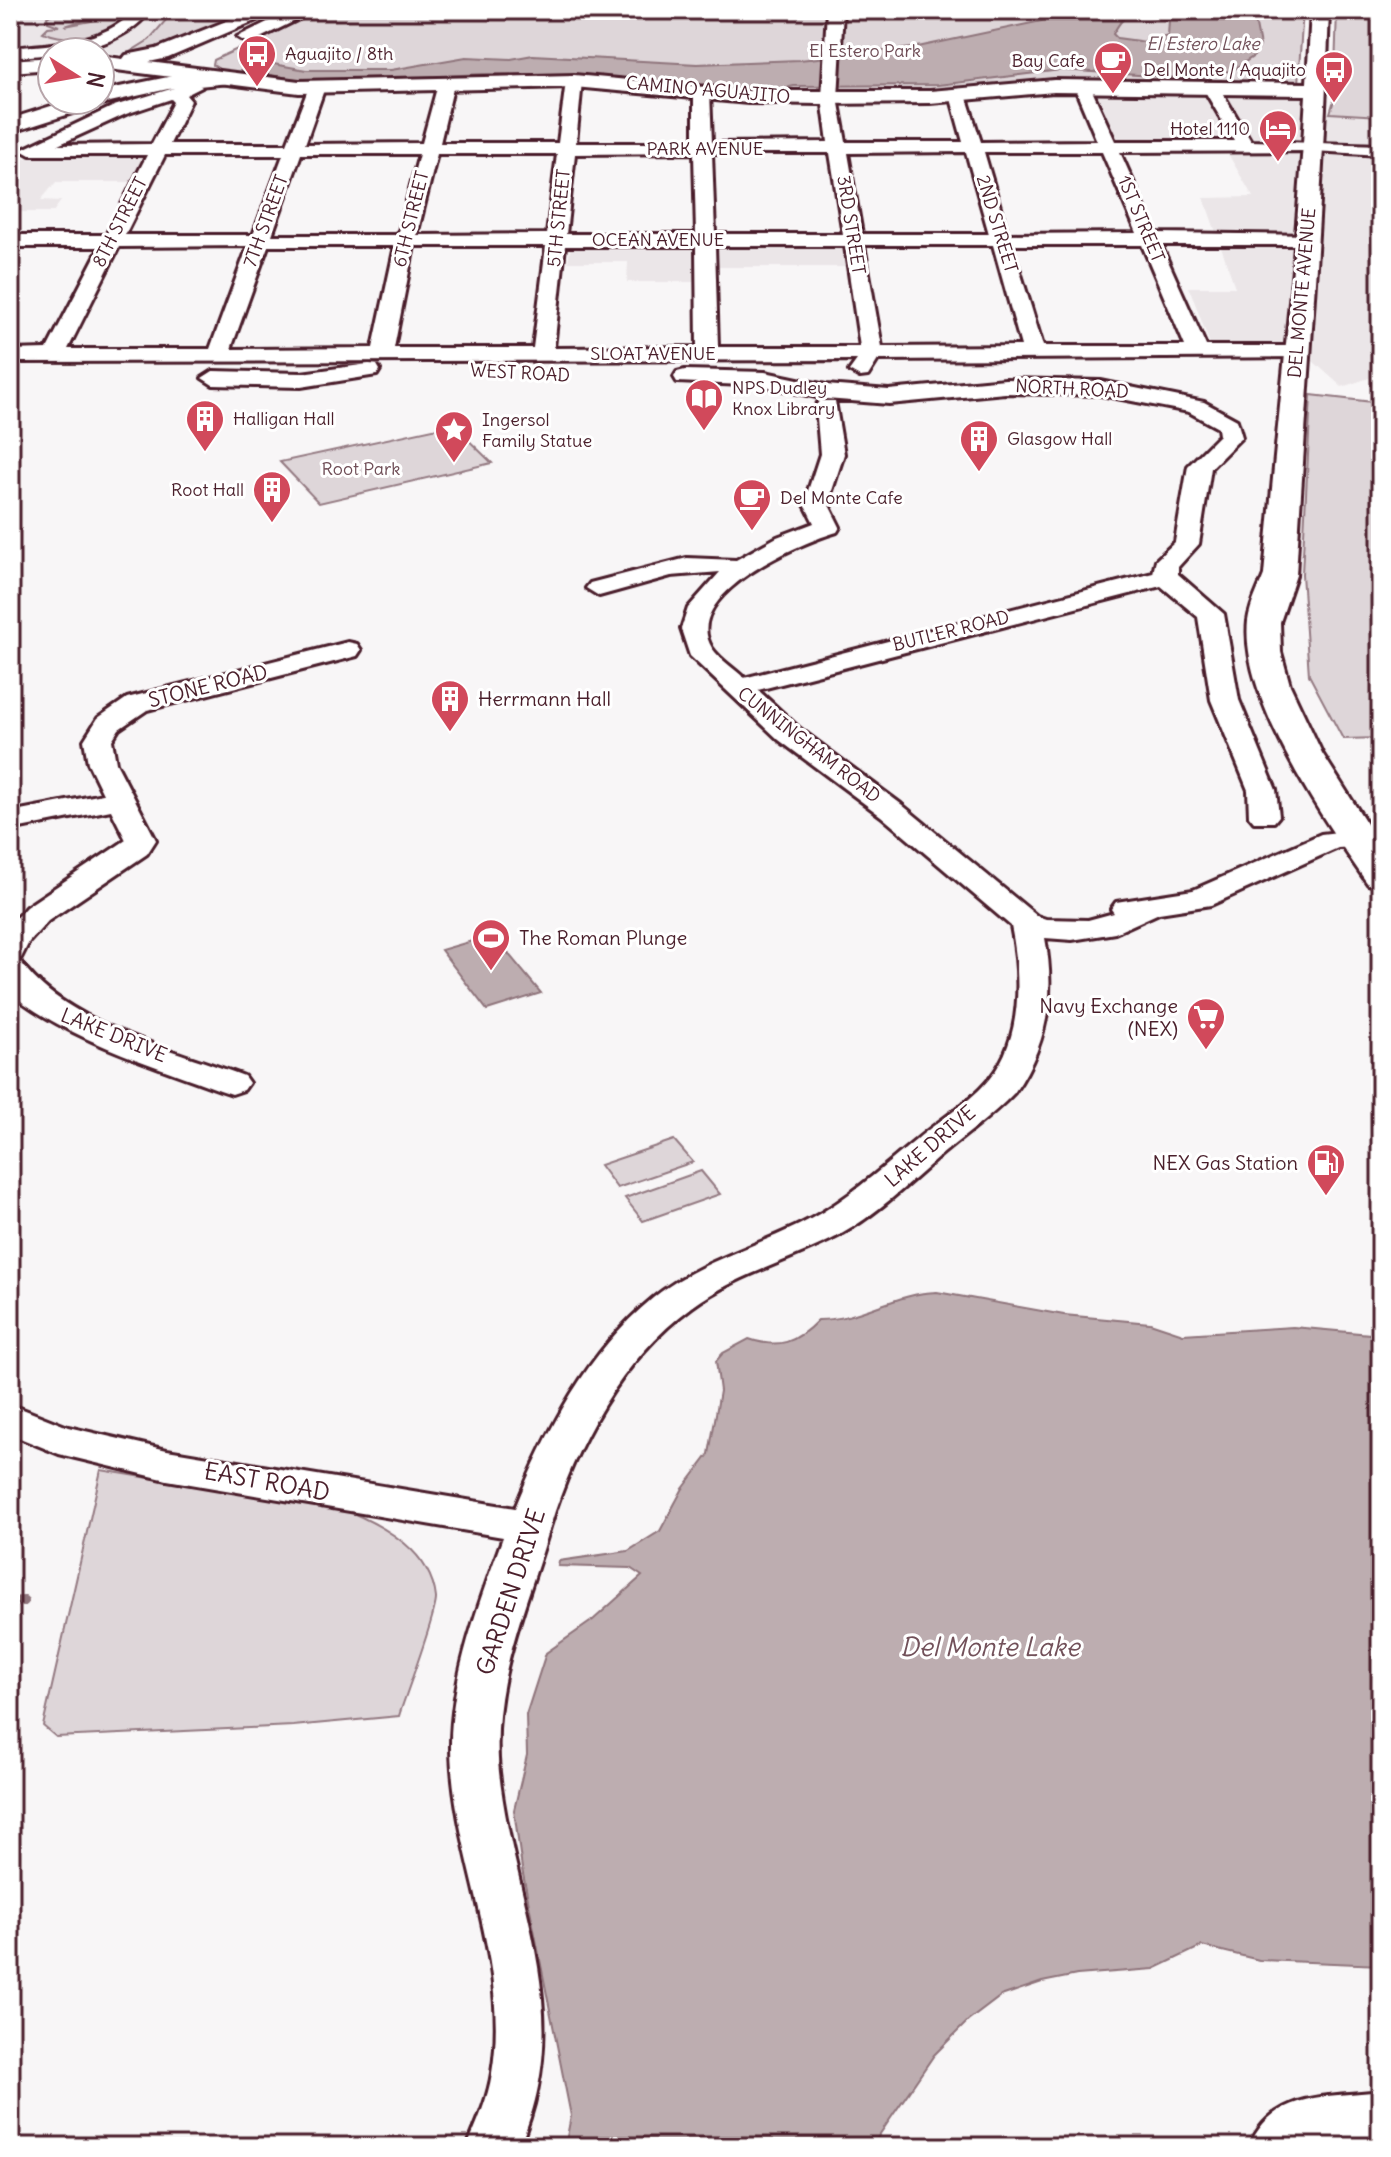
<svg xmlns="http://www.w3.org/2000/svg" width="1391" height="2157" font-family="Delius,sans-serif">
<style>
.built{fill:#ebe6e8}
.green{fill:#ded6d9;stroke:#947a82;stroke-width:2}
.water{fill:#bdadb0;stroke:#8f747b;stroke-width:2;fill-rule:evenodd}
.lines{fill:none;stroke-linecap:round;stroke-linejoin:round}
.stream-far1{stroke:#8f747b;stroke-width:4}
.stream{stroke:#8f747b;stroke-width:10}
.minor-casing{stroke:#4a1f2b;stroke-width:6}
.major-casing{stroke:#4a1f2b;stroke-width:6}
.highway-casing{stroke:#4a1f2b;stroke-width:6}
.minor{fill:#fff;fill-rule:evenodd}
.major{fill:#fff;fill-rule:evenodd}
.highway{fill:#fff;fill-rule:evenodd}
.labels{text-anchor:middle;stroke-width:6;stroke-linejoin:round;paint-order:stroke}
.far-water-label{font-size:18px;font-style:italic;fill:#72515a;stroke:#fff}
.far-park-label{font-size:18px;fill:#6f4d56;stroke:#fff}
.far-poi-label{font-size:18px;fill:#4a1f2b;stroke:#fff;text-anchor:start}
.far-street-label{font-size:18px;fill:#4a1f2b;stroke:#fff}
.street-label{font-size:20px;fill:#4a1f2b;stroke:#fff}
.poi-label{font-size:20px;fill:#4a1f2b;stroke:#fff;text-anchor:start}
.near-street-label{font-size:24px;fill:#4a1f2b;stroke:#fff}
.near-water-label{font-size:26px;font-style:italic;fill:#72515a;stroke:#fff}
</style>
<rect width="100%" height="100%" fill="#f8f6f7"/>
<filter id="ink" filterUnits="userSpaceOnUse"><feTurbulence type="fractalNoise" baseFrequency=".0125" numOctaves="2"/><feDisplacementMap in="SourceGraphic" scale="16" xChannelSelector="R" yChannelSelector="G"/><feConvolveMatrix kernelMatrix="1 2 1 2 8 2 1 2 1" color-interpolation-filters="sRGB"/></filter>
<g filter="url(#ink)">
<!-- built -->
<path class="built" d="M10 10H260L153 54H10Z
M1082 86 1298 93 1312 112 1381 116V374L1342 387 1295 345 1211 347 1189 287H1235L1204 198 1253 197 1224 147 1110 148Z
M164 152 148 182H56L41 200 61 201 53 212H10V166L33 154Z
M571 243H844L845 267H703V282H627L628 262H568Z"/>
<!-- green -->
<path class="green" d="M59 10 106 13 65 26 128 14C107 36 76 45 43 32L48 27 59 26 48 22 47 17Z
M154 10H264L155 54 133 55 130 52 149 40 172 13Z
M321 10H1303L1298 84 791 95 666 84 307 83 224 72 213 65 214 60Z
M1337 10H1381V116L1330 113 1334 100Z
M1311 395 1381 403V738L1343 739 1309 675 1302 574Z
M456 424 455 427 492 463 319 503 280 462Z
M674 1140 693 1162 617 1188 600 1165Z
M701 1171 720 1194 643 1221 625 1198Z
M101 1470 348 1511C386 1527 431 1552 436 1598 437 1613 405 1696 399 1716L293 1726 56 1737 43 1726Z"/>
<!-- water -->
<path class="water" d="M1079 10H1253L1260 46 1254 56 1233 70 1199 79 1061 70 938 85 794 86 777 90 598 76 484 74 315 82 251 72 252 66 263 62 306 70H391L466 57 511 59 533 55 697 64 799 60 913 48 1065 16ZM1137 14 1169 20 1168 36 1146 42 1117 38 1113 34C1119 23 1124 15 1137 14Z
M493 935 541 993 487 1010 441 950Z
M937 1292 1064 1315 1150 1323 1183 1334 1293 1327 1381 1335V1965L1259 1960 1202 1946 1154 1969 1077 1975 1042 1982 1001 1996 968 2021 934 2055 871 2147H565L571 2116 522 1869 514 1810 527 1755 526 1715 546 1653 593 1620 642 1576 630 1568 558 1566 559 1561 628 1551 660 1531 682 1490 709 1454 720 1391 716 1361 723 1353 749 1339C779 1349 796 1343 818 1320 861 1320 894 1293 937 1292Z"/>
<g class="lines">
<!-- stream-far1 -->
<path class="stream-far1" d="M208 18 213 10
M246 65 260 60
M100 77 106 76"/>
<!-- stream -->
<path class="stream" d="M10 1602 24 1601"/>
<defs>
<path id="minor" d="M135 10H151C118 53 58 53 10 58V48C53 44 104 44 135 10Z
M827 10H843L838 98 846 142H963L950 95 958 90 966 95 981 142 1097 141 1074 86 1082 81 1090 86 1115 141H1234L1203 88 1211 83 1217 84 1251 141 1381 145V155L1314 151 1120 152 1156 233 1313 235 1316 239 1313 243 1306 245H1161L1206 346H1296L1307 352 1304 357 878 360 868 376 860 377 849 371 857 360 10 362V350L47 349 100 247H10V235H106L147 155H30L21 150 114 106 194 82 202 87 186 95 191 101 170 144H287L309 87 317 82 325 87 305 144 422 143 438 84 446 79 454 84 440 143H558L566 81 574 76 582 81 576 143H694V92L702 87 710 92 712 143 828 142 822 98ZM171 99 174 102 152 144 58 145 126 114ZM966 152 989 234H862L848 153ZM984 152H1102L1137 233 1008 234ZM694 153 696 234H566L575 154ZM712 153H830L843 234H715ZM301 154H419L398 235H272ZM437 154H557L547 234 417 235ZM165 155H283L253 235H125ZM864 245H993L1021 346 882 347ZM1012 245H1142L1185 346H1043ZM248 246 210 349H68L119 247ZM268 246H395L373 348 231 349ZM414 246H546L533 348H394ZM565 246H696L697 347 554 348ZM715 246H845L860 347H718Z
M369 364 377 365 380 370 377 375 301 387 213 385 202 378 213 371 301 373Z
M685 370 765 372 826 385 889 390 1005 379 1101 381 1204 402 1237 420 1242 437 1211 468 1199 544 1178 567V574L1224 614 1239 700 1276 790 1279 816 1274 822H1254L1249 816 1248 790 1211 700 1198 617 1161 586 758 690 799 728 901 804 1037 916 1046 919 1088 920 1114 913 1111 909 1116 902 1193 890 1321 834 1381 827V845L1338 848 1211 905 1159 913 1115 933 1072 940 1045 938C1056 995 1047 1046 1014 1093 991 1117 965 1135 940 1156 907 1185 876 1215 838 1236 790 1261 735 1275 692 1307 621 1359 575 1445 550 1527 526 1609 490 1684 499 1772 514 1906 578 2012 519 2147H467C477 2123 488 2099 492 2073 511 1963 453 1857 451 1749 450 1678 479 1603 503 1537L167 1480 59 1454 10 1434V1404L68 1427 167 1450 515 1508C547 1430 587 1352 653 1298 696 1263 750 1249 799 1225 844 1203 878 1171 916 1140 940 1119 970 1103 990 1078 1023 1038 1021 974 1011 926L881 816 779 740 690 656 681 629 688 608 720 572 671 576 599 596 586 588 590 583 687 558 736 560 777 537 814 523 804 503 820 454 816 406 819 401H835L844 454 828 503 840 527 837 532C802 542 679 595 712 648 719 659 735 669 744 678L1153 573 1156 560 1175 542 1188 466 1219 435 1218 428 1189 412 1101 395 1005 393 889 404 826 399 765 386 677 382 674 377 677 372Z
M348 642 357 644 361 650 357 656 147 710 119 729 112 740 116 763 156 840 147 854 48 921 29 942 21 958 12 960 21 962C64 1024 176 1050 244 1076L249 1083 244 1090 232 1094 220 1090C148 1063 72 1041 10 993V925L26 907 126 840 111 810 10 830V812L103 794 88 763 84 740 98 718 127 698Z
M1381 2091V2141L1327 2147H1249C1273 2090 1327 2098 1381 2091Z"/>
<path id="major" d="M254 10H280L168 58 149 62 299 81 574 75 748 91H930L1054 80 1307 83 1311 10H1329C1323 197 1307 386 1296 575L1280 622 1281 652 1290 685 1322 753 1381 846V887L1368 884C1324 821 1240 698 1248 621 1250 605 1258 590 1264 575 1278 415 1297 255 1306 95L1054 92 930 103 819 104 748 103 574 87 299 93 100 68V56L123 59 126 55 156 49Z
M292 10H317L254 41 247 43 237 37Z
M52 57V69L10 72V60Z"/>
<path id="highway" d="M221 72 229 73 232 78 229 83 168 89 101 104 10 133V119L70 100H100V91L168 77Z"/>
</defs>
<!-- minor casing -->
<use href="#minor" class="minor-casing"/>
<!-- major casing -->
<use href="#major" class="major-casing"/>
<!-- highway casing -->
<use href="#highway" class="highway-casing"/>
<!-- minor -->
<use href="#minor" class="minor"/>
<!-- major -->
<use href="#major" class="major"/>
<!-- highway -->
<use href="#highway" class="highway"/>
</g>
</g>
<!-- icons -->
<defs>
<symbol id="bus-pin" viewBox="-11 -11 22 30"><path d="M0 17L-7.5 6A9.5 9.5 0 1 1 7.5 6Z" fill="#d1495b" stroke="#fff"/><path d="M-5-6H5V4H4V6H2V4H-2V6H-4V4H-5ZM-3.5-4V0h7V-4ZM-3.5 1.2v1.5H-2V1.2ZM2 1.2v1.5H3.5V1.2Z" fill="#fff"/></symbol>
<symbol id="cafe-pin" viewBox="-11 -11 22 30"><path d="M0 17L-7.5 6A9.5 9.5 0 1 1 7.5 6Z" fill="#d1495b" stroke="#fff"/><path d="M-5.5-4.5H6V0H3Q3 3.5 0 3.5H-2.5Q-5.5 3.5-5.5 0ZM3-3.2v2h1.7v-2ZM-6 4.5H4V6H-6Z" fill="#fff"/></symbol>
<symbol id="hotel-pin" viewBox="-11 -11 22 30"><path d="M0 17L-7.5 6A9.5 9.5 0 1 1 7.5 6Z" fill="#d1495b" stroke="#fff"/><path d="M-6-4.5h1.5V1H6V5H4.5V3h-9V5H-6ZM-4 0a1.8 1.8 0 1 1 3.6 0ZM.5 0V-2.5h3Q6-2.5 6 0Z" fill="#fff"/></symbol>
<symbol id="library-pin" viewBox="-11 -11 22 30"><path d="M0 17L-7.5 6A9.5 9.5 0 1 1 7.5 6Z" fill="#d1495b" stroke="#fff"/><path d="M-6-4Q-3-5.5-.7-3.5V5Q-3 3-6 4ZM6-4Q3-5.5 .7-3.5V5Q3 3 6 4Z" fill="#fff"/></symbol>
<symbol id="building-pin" viewBox="-11 -11 22 30"><path d="M0 17L-7.5 6A9.5 9.5 0 1 1 7.5 6Z" fill="#d1495b" stroke="#fff"/><path d="M-4-6H4V6H1V3H-1V6H-4ZM-2.5-4.3h1.7v1.8h-1.7ZM.8-4.3h1.7v1.8H.8ZM-2.5-1h1.7V.8h-1.7ZM.8-1h1.7V.8H.8Z" fill="#fff"/></symbol>
<symbol id="sight-pin" viewBox="-11 -11 22 30"><path d="M0 17L-7.5 6A9.5 9.5 0 1 1 7.5 6Z" fill="#d1495b" stroke="#fff"/><path d="M0-6L1.8-2.2L6-1.7L2.9 1.2L3.7 5.4L0 3.3L-3.7 5.4L-2.9 1.2L-6-1.7L-1.8-2.2Z" fill="#fff"/></symbol>
<symbol id="stadium-pin" viewBox="-11 -11 22 30"><path d="M0 17L-7.5 6A9.5 9.5 0 1 1 7.5 6Z" fill="#d1495b" stroke="#fff"/><path d="M0-5a6.5 5 0 1 0 0 10a6.5 5 0 1 0 0-10ZM-3.5-1.8h7v3.6h-7Z" fill="#fff"/></symbol>
<symbol id="supermarket-pin" viewBox="-11 -11 22 30"><path d="M0 17L-7.5 6A9.5 9.5 0 1 1 7.5 6Z" fill="#d1495b" stroke="#fff"/><path d="M-6-5.5h2.5l.6 2H6L4.5 2H-2.5L-4.4-4H-6ZM-1.5 3.2a1.3 1.3 0 1 0 .1 0ZM3 3.2a1.3 1.3 0 1 0 .1 0Z" fill="#fff"/></symbol>
<symbol id="fuel-pin" viewBox="-11 -11 22 30"><path d="M0 17L-7.5 6A9.5 9.5 0 1 1 7.5 6Z" fill="#d1495b" stroke="#fff"/><path d="M-5.5-6h7V0h2V4h1.3V-2.5L3-4.5l.8-.8L6-3V5H2.5V1h-1V6h-7ZM-4.2-4.7v3.2H.2V-4.7Z" fill="#fff"/></symbol>
</defs>
<g fill-rule="evenodd">
<use href="#bus-pin" x="235" y="32" width="44" height="60"/>
<use href="#cafe-pin" x="1091" y="39" width="44" height="60"/>
<use href="#bus-pin" x="1312" y="48" width="44" height="60"/>
<use href="#hotel-pin" x="1256" y="107" width="44" height="60"/>
<use href="#library-pin" x="682" y="376" width="44" height="60"/>
<use href="#building-pin" x="183" y="397" width="44" height="60"/>
<use href="#sight-pin" x="432" y="408" width="44" height="60"/>
<use href="#building-pin" x="957" y="417" width="44" height="60"/>
<use href="#building-pin" x="250" y="468" width="44" height="60"/>
<use href="#cafe-pin" x="730" y="476" width="44" height="60"/>
<use href="#building-pin" x="428" y="677" width="44" height="60"/>
<use href="#stadium-pin" x="469" y="916" width="44" height="60"/>
<use href="#supermarket-pin" x="1184" y="995" width="44" height="60"/>
<use href="#fuel-pin" x="1304" y="1141" width="44" height="60"/>
</g>
<g class="labels">
<!-- far-water labels -->
<g class="far-water-label">
<text x="1203" y="50">El Estero Lake</text>
</g>
<!-- far-park labels -->
<g class="far-park-label">
<text x="865" y="57">El Estero Park</text>
<text x="361" y="475">Root Park</text>
</g>
<!-- far-poi labels -->
<g class="far-poi-label">
<text x="285" y="60">Aguajito / 8th</text>
<text x="1085" y="67" text-anchor="end">Bay Cafe</text>
<text x="1306" y="76" text-anchor="end">Del Monte / Aquajito</text>
<text x="1250" y="135" text-anchor="end">Hotel 1110</text>
<text x="732" y="394">NPS Dudley<tspan x="732" dy="21">Knox Library</tspan></text>
<text x="233" y="425">Halligan Hall</text>
<text x="482" y="426">Ingersol<tspan x="482" dy="21">Family Statue</tspan></text>
<text x="1007" y="445">Glasgow Hall</text>
<text x="244" y="496" text-anchor="end">Root Hall</text>
<text x="780" y="504">Del Monte Cafe</text>
</g>
<!-- far-street labels -->
<g class="far-street-label">
<text transform="translate(708 90) rotate(5)" y="6">CAMINO AGUAJITO</text>
<text x="705" y="155">PARK AVENUE</text>
<text transform="translate(559 218) rotate(-84)" y="6">5TH STREET</text>
<text transform="translate(411 219) rotate(-76)" y="6">6TH STREET</text>
<text transform="translate(1141 219) rotate(67)" y="6">1ST STREET</text>
<text transform="translate(266 221) rotate(-70)" y="6">7TH STREET</text>
<text transform="translate(120 222) rotate(-63)" y="6">8TH STREET</text>
<text transform="translate(997 224) rotate(73)" y="6">2ND STREET</text>
<text transform="translate(851 225) rotate(81)" y="6">3RD STREET</text>
<text x="658" y="246">OCEAN AVENUE</text>
<text transform="translate(1302 293) rotate(-85)" y="6">DEL MONTE AVENUE</text>
<text x="653" y="360">SLOAT AVENUE</text>
<text transform="translate(520 373) rotate(3)" y="6">WEST ROAD</text>
<text transform="translate(1072 389) rotate(3)" y="6">NORTH ROAD</text>
<text transform="translate(951 631) rotate(-14)" y="6">BUTLER ROAD</text>
<text transform="translate(809 745) rotate(38)" y="6">CUNNINGHAM ROAD</text>
</g>
<!-- street labels -->
<g class="street-label">
<text transform="translate(208 686) rotate(-14)" y="7">STONE ROAD</text>
<text transform="translate(114 1035) rotate(22)" y="7">LAKE DRIVE</text>
<text transform="translate(930 1146) rotate(-41)" y="7">LAKE DRIVE</text>
</g>
<!-- poi labels -->
<g class="poi-label">
<text x="478" y="706">Herrmann Hall</text>
<text x="519" y="945">The Roman Plunge</text>
<text x="1178" y="1013" text-anchor="end">Navy Exchange<tspan x="1178" dy="23">(NEX)</tspan></text>
<text x="1298" y="1170" text-anchor="end">NEX Gas Station</text>
</g>
<!-- near-street labels -->
<g class="near-street-label">
<text transform="translate(267 1482) rotate(10)" y="8">EAST ROAD</text>
<text transform="translate(511 1592) rotate(-72)" y="8">GARDEN DRIVE</text>
</g>
<!-- near-water labels -->
<g class="near-water-label">
<text x="990" y="1656">Del Monte Lake</text>
</g>
</g>
<!-- margin -->
<rect width="1391" height="2157" fill="none" stroke="#fff" stroke-width="40"/>
<rect x="20" y="20" width="1351" height="2117" fill="none" stroke="#4a1f2b" stroke-width="3" filter="url(#ink)"/>
<!-- north arrow -->
<g transform="translate(76 76) rotate(101)"><circle r="38" fill="#ffffff" stroke="#b7a5aa" stroke-width="2"/>
<path d="M0-6L14 30L0 20L-14 30Z" fill="#d1495b"/>
<text y="-12" font-size="22" font-weight="bold" text-anchor="middle" fill="#4a1f2b">N</text>
</g>
</svg>
